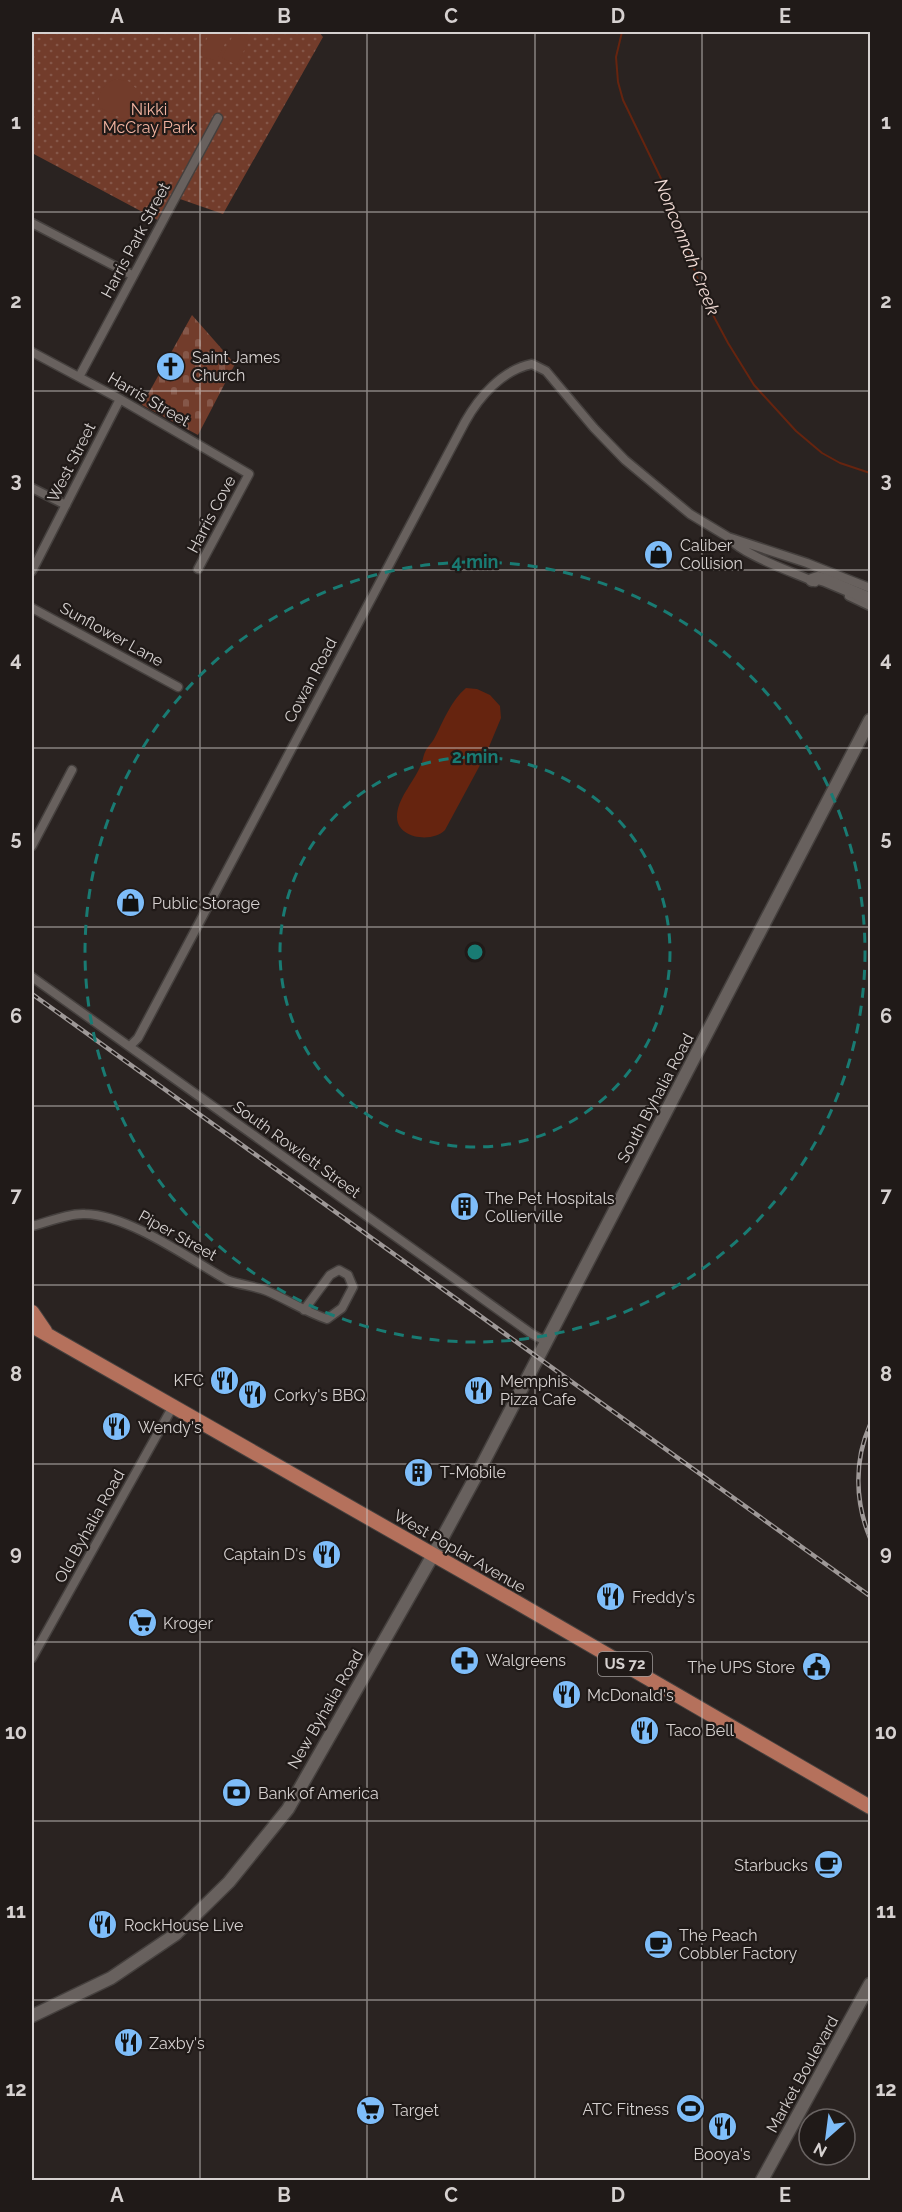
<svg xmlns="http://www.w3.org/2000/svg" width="902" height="2212" font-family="Raleway,sans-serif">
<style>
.grass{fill:url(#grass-dots)}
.cemetery{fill:url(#cemetery-stones)}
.pitch{fill:#723c2b}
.water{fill:#66240f}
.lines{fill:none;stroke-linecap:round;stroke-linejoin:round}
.stream{stroke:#66240f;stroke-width:2}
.street-casing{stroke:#45403e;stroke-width:11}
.secondary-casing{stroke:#45403e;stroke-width:15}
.primary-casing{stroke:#45403e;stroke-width:16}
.street{stroke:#68615e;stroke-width:8}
.secondary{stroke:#68615e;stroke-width:12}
.primary{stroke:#b5715c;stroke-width:14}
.rail-casing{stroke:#9e9897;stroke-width:4.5}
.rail{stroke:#201a18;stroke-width:2;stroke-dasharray:7;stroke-linecap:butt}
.grid{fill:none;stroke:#d6d1d0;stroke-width:1.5;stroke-opacity:0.55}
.ring{fill:none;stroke:#197b73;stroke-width:3;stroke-dasharray:10 8}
.labels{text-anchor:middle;stroke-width:4.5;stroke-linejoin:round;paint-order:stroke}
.shield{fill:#201a18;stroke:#9f9a99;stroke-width:1.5}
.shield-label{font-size:15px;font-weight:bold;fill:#d6d1d0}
.park-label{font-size:16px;fill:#f2b4a1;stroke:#201a18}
.street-label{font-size:16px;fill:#d6d1d0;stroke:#201a18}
.poi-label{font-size:16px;fill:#d6d1d0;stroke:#201a18;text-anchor:start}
.water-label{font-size:18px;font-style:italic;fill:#f1dbd5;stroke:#201a18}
.centre{fill:#197b73;stroke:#201a18;stroke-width:3}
.ring-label{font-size:18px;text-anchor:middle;font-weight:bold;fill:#197b73;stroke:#201a18;stroke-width:4.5;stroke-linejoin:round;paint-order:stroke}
.neatline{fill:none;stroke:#d6d1d0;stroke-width:2}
.grid-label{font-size:20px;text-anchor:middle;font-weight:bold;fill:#d6d1d0}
</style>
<defs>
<pattern id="grass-dots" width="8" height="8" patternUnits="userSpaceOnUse" patternTransform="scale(1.5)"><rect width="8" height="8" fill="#723c2b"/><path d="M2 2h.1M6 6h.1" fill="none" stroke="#855749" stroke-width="1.8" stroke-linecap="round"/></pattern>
<pattern id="cemetery-stones" width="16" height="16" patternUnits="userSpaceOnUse" patternTransform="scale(1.5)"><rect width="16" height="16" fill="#723c2b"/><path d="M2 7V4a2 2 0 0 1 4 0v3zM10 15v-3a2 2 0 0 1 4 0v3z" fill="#855749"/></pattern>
</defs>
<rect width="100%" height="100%" fill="#2a2321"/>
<!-- grass -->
<path class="grass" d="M32 32H319L323 37 223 214 180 199 165 224 32 153Z"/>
<!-- cemetery -->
<path class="cemetery" d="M192 315 235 364 198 435 142 405Z"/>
<!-- pitch -->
<path class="pitch" d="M210 32H231L218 57 214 60 203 57 201 52Z
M234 33 249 40 237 65 222 58Z
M114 79 128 81 141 93 128 121 100 108C96 95 103 85 114 79Z"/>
<!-- water -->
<path class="water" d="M466 688 477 689 490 695 500 706 501 718 486 754 445 830C433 843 397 839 397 817 397 799 413 783 420 767 423 762 423 755 426 750 428 746 432 743 434 739 443 722 451 700 466 688Z"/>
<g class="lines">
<!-- stream -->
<path class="stream" d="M622 32 616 57 618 82 623 100 668 193 705 300 728 343 754 385 796 431 822 453 840 463 870 473"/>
<defs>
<path id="street" d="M32 223 132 275
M32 352 118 398 249 474 198 569
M79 377 218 118
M32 488 66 505
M728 537C742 555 793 572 815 582
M32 571 120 399
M849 596 870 606
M32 608 178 687
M32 846 72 770
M32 977 532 1334 547 1342
M130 1046 138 1038 465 422C479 397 502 370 532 364L546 371 594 428 625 460 690 514 728 537 807 563 870 588
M32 1226C48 1222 69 1213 85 1214 129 1215 188 1258 227 1280 240 1285 255 1286 267 1291 288 1300 306 1312 327 1319L342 1308 353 1287 348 1275 339 1270 330 1275 304 1310
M32 1658 172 1408"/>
<path id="secondary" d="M812 580 818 578 825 580 870 599
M32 2016 111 1978 176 1934 229 1882 288 1809 433 1555 481 1467 870 720
M762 2180 870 1984"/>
<path id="primary" d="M32 1312 45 1331
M32 1326 518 1603 870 1807"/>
</defs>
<!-- street casing -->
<use href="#street" class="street-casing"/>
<!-- secondary casing -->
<use href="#secondary" class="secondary-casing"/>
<!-- primary casing -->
<use href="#primary" class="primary-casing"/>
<!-- street -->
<use href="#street" class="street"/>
<!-- secondary -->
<use href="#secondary" class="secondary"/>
<!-- primary -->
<use href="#primary" class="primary"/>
<defs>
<path id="rail" d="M32 994 870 1596
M870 1425C854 1460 855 1502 870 1538"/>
</defs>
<!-- rail casing -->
<use href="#rail" class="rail-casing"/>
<!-- rail -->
<use href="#rail" class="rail"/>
</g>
<!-- grid -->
<path class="grid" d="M200 32V2180M367 32V2180M535 32V2180M702 32V2180M32 212H870M32 391H870M32 570H870M32 748H870M32 927H870M32 1106H870M32 1285H870M32 1464H870M32 1642H870M32 1821H870M32 2000H870"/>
<!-- distance rings -->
<g class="ring">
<circle cx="475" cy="952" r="195"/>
<circle cx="475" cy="952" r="390"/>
</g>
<!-- icons -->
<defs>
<symbol id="church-disc" viewBox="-11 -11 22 22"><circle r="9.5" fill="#7ebdf9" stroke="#201a18"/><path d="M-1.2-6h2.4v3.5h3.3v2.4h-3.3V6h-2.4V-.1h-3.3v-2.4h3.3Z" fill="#111"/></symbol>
<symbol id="shop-disc" viewBox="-11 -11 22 22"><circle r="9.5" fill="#7ebdf9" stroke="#201a18"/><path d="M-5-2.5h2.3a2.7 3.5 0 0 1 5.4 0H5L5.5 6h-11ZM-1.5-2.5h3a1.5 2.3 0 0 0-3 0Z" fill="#111"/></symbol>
<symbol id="building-disc" viewBox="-11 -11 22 22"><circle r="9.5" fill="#7ebdf9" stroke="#201a18"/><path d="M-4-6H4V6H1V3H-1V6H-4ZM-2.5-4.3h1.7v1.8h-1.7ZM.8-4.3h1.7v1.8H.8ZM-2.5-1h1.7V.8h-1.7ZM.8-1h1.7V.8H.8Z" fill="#111"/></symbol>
<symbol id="restaurant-disc" viewBox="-11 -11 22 22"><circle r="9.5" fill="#7ebdf9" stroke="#201a18"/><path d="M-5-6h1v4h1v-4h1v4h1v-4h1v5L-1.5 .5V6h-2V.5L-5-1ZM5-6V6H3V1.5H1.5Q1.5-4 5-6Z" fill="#111"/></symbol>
<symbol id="supermarket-disc" viewBox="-11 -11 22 22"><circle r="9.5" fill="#7ebdf9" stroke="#201a18"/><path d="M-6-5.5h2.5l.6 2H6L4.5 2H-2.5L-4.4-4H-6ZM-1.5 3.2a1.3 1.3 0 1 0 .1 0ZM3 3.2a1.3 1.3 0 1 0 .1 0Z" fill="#111"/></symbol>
<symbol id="pharmacy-disc" viewBox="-11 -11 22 22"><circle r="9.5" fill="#7ebdf9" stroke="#201a18"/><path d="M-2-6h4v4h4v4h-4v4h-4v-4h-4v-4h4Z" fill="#111"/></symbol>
<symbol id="civic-disc" viewBox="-11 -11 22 22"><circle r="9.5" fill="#7ebdf9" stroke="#201a18"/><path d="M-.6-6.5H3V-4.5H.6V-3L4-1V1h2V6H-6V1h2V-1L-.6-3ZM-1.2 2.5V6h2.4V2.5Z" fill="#111"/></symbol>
<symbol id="bank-disc" viewBox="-11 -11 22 22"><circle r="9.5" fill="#7ebdf9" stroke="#201a18"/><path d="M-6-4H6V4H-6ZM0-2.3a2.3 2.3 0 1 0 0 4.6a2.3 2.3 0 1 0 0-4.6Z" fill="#111"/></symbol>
<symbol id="cafe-disc" viewBox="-11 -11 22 22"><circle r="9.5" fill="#7ebdf9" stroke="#201a18"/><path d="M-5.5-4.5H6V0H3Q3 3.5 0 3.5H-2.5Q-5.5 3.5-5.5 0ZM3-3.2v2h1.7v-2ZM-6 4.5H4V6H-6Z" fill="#111"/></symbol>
<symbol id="stadium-disc" viewBox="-11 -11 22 22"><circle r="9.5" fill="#7ebdf9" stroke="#201a18"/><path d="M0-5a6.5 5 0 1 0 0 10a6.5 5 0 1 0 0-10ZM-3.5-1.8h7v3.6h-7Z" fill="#111"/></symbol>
</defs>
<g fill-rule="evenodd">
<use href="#church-disc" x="154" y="350" width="33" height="33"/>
<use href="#shop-disc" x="642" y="538" width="33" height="33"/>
<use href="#shop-disc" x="114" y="886" width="33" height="33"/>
<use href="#building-disc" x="448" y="1190" width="33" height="33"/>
<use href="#restaurant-disc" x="208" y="1364" width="33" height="33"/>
<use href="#restaurant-disc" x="462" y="1374" width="33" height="33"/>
<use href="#restaurant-disc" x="236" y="1378" width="33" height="33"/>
<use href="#restaurant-disc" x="100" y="1410" width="33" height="33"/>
<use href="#building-disc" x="402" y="1456" width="33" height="33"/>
<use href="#restaurant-disc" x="310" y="1538" width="33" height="33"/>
<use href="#restaurant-disc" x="594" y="1580" width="33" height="33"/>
<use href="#supermarket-disc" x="126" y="1606" width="33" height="33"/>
<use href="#pharmacy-disc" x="448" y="1644" width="33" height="33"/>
<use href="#civic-disc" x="800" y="1650" width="33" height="33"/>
<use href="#restaurant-disc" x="550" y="1678" width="33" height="33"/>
<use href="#restaurant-disc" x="628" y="1714" width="33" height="33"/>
<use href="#bank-disc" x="220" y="1776" width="33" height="33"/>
<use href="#cafe-disc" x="812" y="1848" width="33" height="33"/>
<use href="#restaurant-disc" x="86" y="1908" width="33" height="33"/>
<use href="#cafe-disc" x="642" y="1928" width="33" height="33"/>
<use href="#restaurant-disc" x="112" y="2026" width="33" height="33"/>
<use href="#stadium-disc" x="674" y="2092" width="33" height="33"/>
<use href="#supermarket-disc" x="354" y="2094" width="33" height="33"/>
<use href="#restaurant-disc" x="706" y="2110" width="33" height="33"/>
</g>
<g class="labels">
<!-- shield labels -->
<rect class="shield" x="598" y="1652" width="54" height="24" rx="4.5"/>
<g class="shield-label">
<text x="625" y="1669">US 72</text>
</g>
<!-- park labels -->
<g class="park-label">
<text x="149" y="115">Nikki<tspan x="149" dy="18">McCray Park</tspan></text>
</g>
<!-- street labels -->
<g class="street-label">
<text transform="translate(135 240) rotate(-62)" y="6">Harris Park Street</text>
<text transform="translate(149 399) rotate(30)" y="6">Harris Street</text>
<text transform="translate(71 462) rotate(-63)" y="6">West Street</text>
<text transform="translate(211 514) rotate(-62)" y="6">Harris Cove</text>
<text transform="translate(112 634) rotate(29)" y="6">Sunflower Lane</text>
<text transform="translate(310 680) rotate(-62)" y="6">Cowan Road</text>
<text transform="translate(655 1098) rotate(-62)" y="6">South Byhalia Road</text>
<text transform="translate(297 1149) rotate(36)" y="6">South Rowlett Street</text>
<text transform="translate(178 1235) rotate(29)" y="6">Piper Street</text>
<text transform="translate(89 1526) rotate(-61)" y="6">Old Byhalia Road</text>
<text transform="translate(460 1551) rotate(30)" y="6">West Poplar Avenue</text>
<text transform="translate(325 1709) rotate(-60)" y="6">New Byhalia Road</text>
<text transform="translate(802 2074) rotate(-61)" y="6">Market Boulevard</text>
</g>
<!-- poi labels -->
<g class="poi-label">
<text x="192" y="363">Saint James<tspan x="192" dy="18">Church</tspan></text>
<text x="680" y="551">Caliber<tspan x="680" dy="18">Collision</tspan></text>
<text x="152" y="909">Public Storage</text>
<text x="485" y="1204">The Pet Hospitals<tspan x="485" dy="18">Collierville</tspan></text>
<text x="204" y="1386" text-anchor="end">KFC</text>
<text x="500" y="1387">Memphis<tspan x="500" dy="18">Pizza Cafe</tspan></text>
<text x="274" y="1401">Corky's BBQ</text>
<text x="138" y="1433">Wendy's</text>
<text x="440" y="1478">T-Mobile</text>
<text x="306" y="1560" text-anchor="end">Captain D's</text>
<text x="632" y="1603">Freddy's</text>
<text x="163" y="1629">Kroger</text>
<text x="486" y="1666">Walgreens</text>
<text x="795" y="1673" text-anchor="end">The UPS Store</text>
<text x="587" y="1701">McDonald's</text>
<text x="666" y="1736">Taco Bell</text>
<text x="258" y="1799">Bank of America</text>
<text x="808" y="1871" text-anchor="end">Starbucks</text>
<text x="124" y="1931">RockHouse Live</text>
<text x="679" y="1941">The Peach<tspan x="679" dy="18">Cobbler Factory</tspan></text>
<text x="149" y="2049">Zaxby's</text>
<text x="669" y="2115" text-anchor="end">ATC Fitness</text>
<text x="392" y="2116">Target</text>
<text x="722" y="2160" text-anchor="middle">Booya's</text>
</g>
<!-- water labels -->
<g class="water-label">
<text transform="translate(687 247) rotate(68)" y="6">Nonconnah Creek</text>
</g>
</g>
<circle cx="475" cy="952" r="9" class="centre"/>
<g class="ring-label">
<text x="475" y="568">4 min</text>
<text x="475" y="763">2 min</text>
</g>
<!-- border -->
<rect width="902" height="2212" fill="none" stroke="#201a18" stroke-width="66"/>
<!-- north arrow -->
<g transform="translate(827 2137) rotate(208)"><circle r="28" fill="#201a18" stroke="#696362" stroke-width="1.5"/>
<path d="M0-4.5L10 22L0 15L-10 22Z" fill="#7ebdf9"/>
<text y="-9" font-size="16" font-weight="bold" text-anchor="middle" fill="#d6d1d0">N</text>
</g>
<rect x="33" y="33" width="836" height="2146" class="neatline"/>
<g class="grid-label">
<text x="117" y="23">A</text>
<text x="284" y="23">B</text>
<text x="451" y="23">C</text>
<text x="618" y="23">D</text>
<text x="785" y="23">E</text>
<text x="16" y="129">1</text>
<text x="886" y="129">1</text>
<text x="16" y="308">2</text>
<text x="886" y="308">2</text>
<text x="16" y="487">3</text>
<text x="886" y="487">3</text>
<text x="16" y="666">4</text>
<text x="886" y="666">4</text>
<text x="16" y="845">5</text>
<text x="886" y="845">5</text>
<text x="16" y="1023">6</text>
<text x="886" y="1023">6</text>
<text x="16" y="1202">7</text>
<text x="886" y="1202">7</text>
<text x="16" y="1381">8</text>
<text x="886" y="1381">8</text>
<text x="16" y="1560">9</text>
<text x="886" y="1560">9</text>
<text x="16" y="1739">10</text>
<text x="886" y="1739">10</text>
<text x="16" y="1918">11</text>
<text x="886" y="1918">11</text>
<text x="16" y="2096">12</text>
<text x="886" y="2096">12</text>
<text x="117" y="2202">A</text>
<text x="284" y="2202">B</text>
<text x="451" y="2202">C</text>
<text x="618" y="2202">D</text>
<text x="785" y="2202">E</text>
</g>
</svg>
